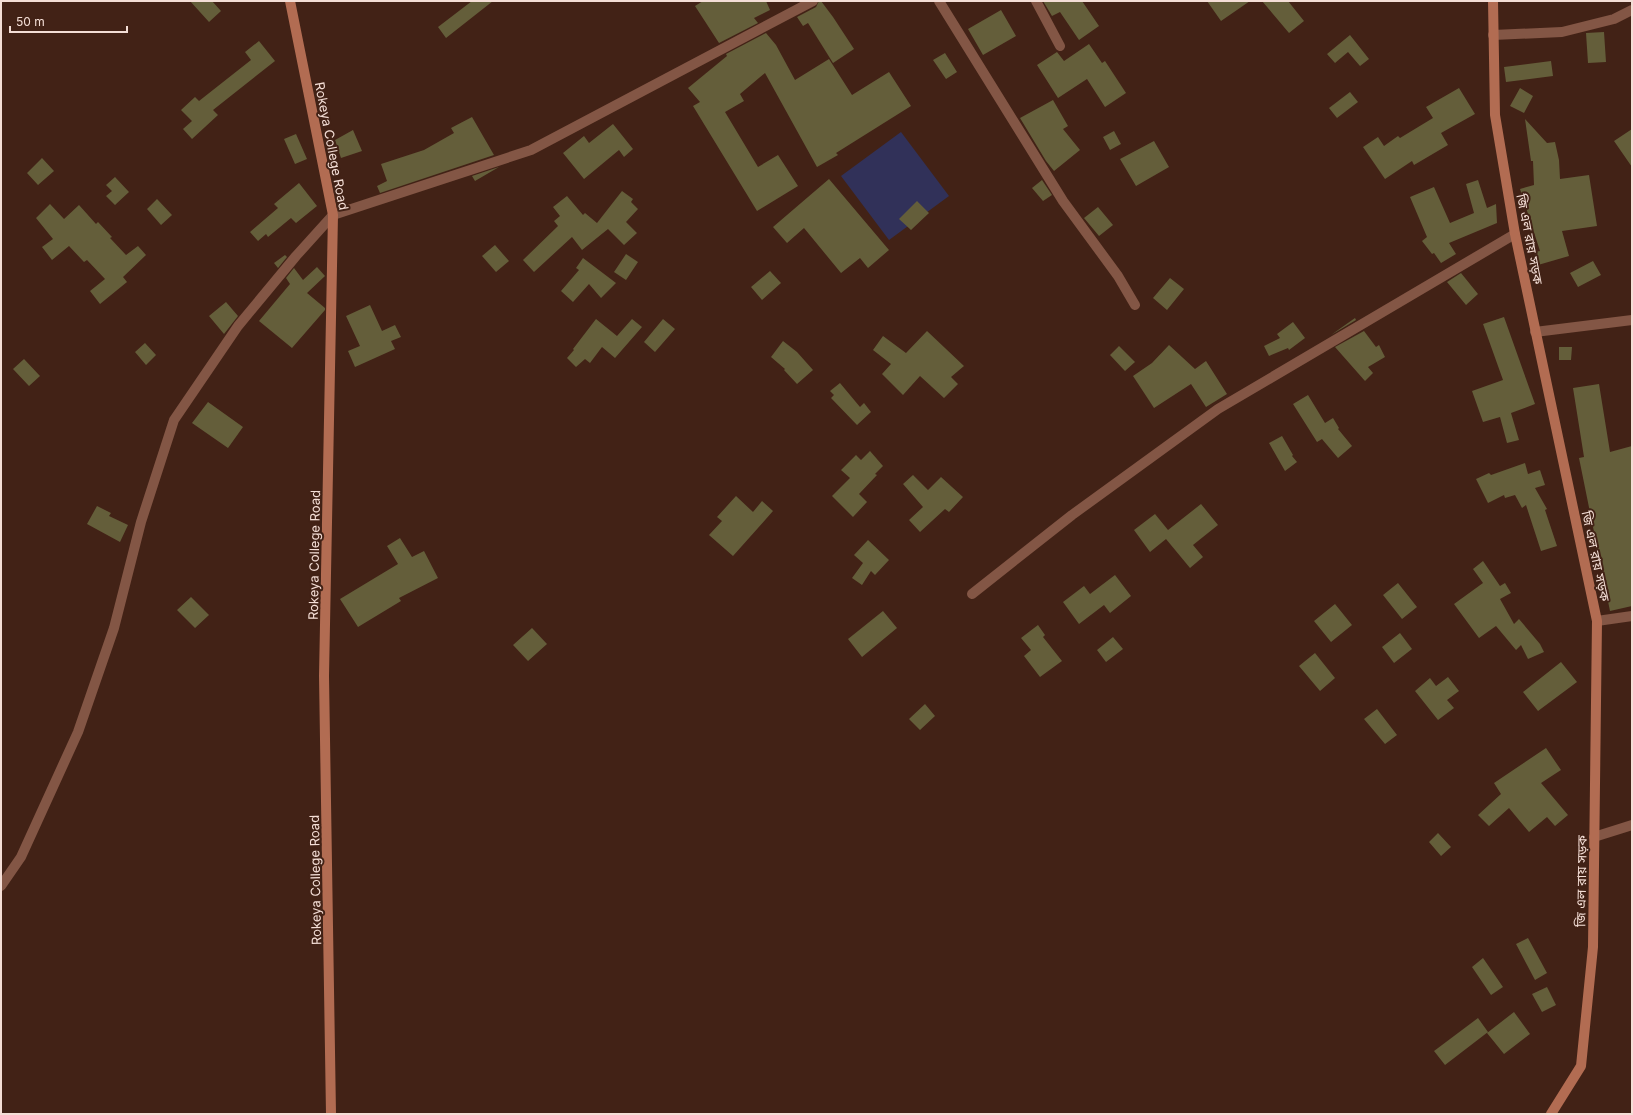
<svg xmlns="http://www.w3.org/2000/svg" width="1633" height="1115" font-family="Inter,'Noto Sans Bengali',sans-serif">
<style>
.green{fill:#313159}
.building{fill:#645e3a}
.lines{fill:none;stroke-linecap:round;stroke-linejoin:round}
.street{stroke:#835645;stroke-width:10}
.secondary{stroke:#b26c52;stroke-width:10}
.labels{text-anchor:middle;stroke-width:4;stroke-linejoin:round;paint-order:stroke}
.street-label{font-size:13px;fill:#f4ded6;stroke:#422216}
</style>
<rect width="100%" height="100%" fill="#422216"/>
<!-- green -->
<path class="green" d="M901 132 949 196 889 240 841 176Z"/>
<!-- building -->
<path class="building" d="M190 1H212L221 11 209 22Z
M472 1H493L446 38 438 27Z
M703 1H766L770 10 754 18 758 23 719 43 695 6Z
M819 1H821L833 17 854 49 833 63 808 23 803 26 797 17 816 7Z
M1043 1H1082L1099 26 1079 40 1060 12 1052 16Z
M1207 1H1250L1221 21Z
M1262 1H1288L1304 21 1289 33Z
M1001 10 1016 36 983 55 968 29Z
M1604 32 1606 62 1588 63 1586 33Z
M766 33 776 45 795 80 829 59 852 95 889 72 911 106 836 153 838 155 817 167 765 73 740 94 744 101 725 112 758 167 778 155 798 186 757 211 693 106 700 102 688 88 727 56 726 54Z
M1350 35 1369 59 1360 66 1348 52 1335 63 1327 54Z
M259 41 275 61 213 110 218 115 192 139 183 129 192 121 181 110 195 97 199 101 251 60 245 52Z
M1089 44 1102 63 1105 61 1126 93 1105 107 1087 79 1058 98 1037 65 1057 52 1064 61Z
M945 53 957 72 946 79 933 60Z
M1551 61 1553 76 1506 82 1504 67Z
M1459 88 1475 114 1441 133 1448 145 1414 165 1412 161 1385 179 1363 147 1378 137 1384 146 1398 136 1400 138 1433 118 1426 107Z
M1520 88 1533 96 1524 113 1510 106Z
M1350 92 1358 102 1337 118 1329 108Z
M1053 100 1068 126 1063 129 1080 150 1054 171 1046 161 1020 118Z
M472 117 494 155 380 193 377 186 387 181 381 164 424 150 454 133 451 128Z
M1525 119 1547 143 1555 142 1559 160 1560 179 1589 175 1597 226 1562 231 1569 256 1538 265 1534 252 1540 251 1520 189 1534 185 1533 161H1531Z
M613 124 633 149 624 157 619 150 584 179 563 153 584 136 589 143Z
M1632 129V167L1614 141Z
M353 130 362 151 341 158 335 140Z
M1114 131 1121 144 1110 150 1103 137Z
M296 134 307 159 295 164 284 139Z
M1154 141 1169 167 1136 186 1120 159Z
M42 158 54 171 38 185 27 173Z
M499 167 475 181 472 176Z
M115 177 129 192 115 205 106 196 112 191 106 185Z
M829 179 889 250 868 268 860 258 841 273 804 228 787 243 773 227Z
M1042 180 1052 195 1043 201 1032 188Z
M1478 180 1487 208 1496 204 1497 223 1449 243 1456 254 1441 263 1434 253 1432 254 1422 241 1427 237 1410 197 1434 187 1450 223 1474 213 1466 184Z
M299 183 317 206 296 223 291 218 268 237 266 234 258 241 250 232 278 208 274 204Z
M622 191 633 199 631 202 638 209 626 222 637 233 624 245 608 229 582 250 572 237 534 272 523 260 558 226 554 221 560 216 553 207 567 196 583 215 585 213 597 223Z
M157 199 172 215 161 225 147 209Z
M917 201 929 213 911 230 899 219Z
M50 204 64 219 79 205 96 224 98 222 112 237 110 238 126 255 138 246 146 255 123 277 127 282 100 304 90 291 105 279 87 260 84 262 69 246 52 260 42 247 53 239 36 218Z
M1098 207 1113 225 1099 236 1084 218Z
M495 245 509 261 496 272 482 256Z
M626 254 638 262 626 280 614 272Z
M285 255 287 257 278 268 274 263Z
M583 258 616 283 601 298 589 284 573 302 561 291 579 270 576 268Z
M1593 261 1601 275 1578 287 1570 273Z
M317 267 325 276 307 293 325 308V310L292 348 259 321 290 284 286 278 294 268 303 280Z
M770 271 781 283 762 300 751 287Z
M1461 273 1478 294 1466 305 1447 282Z
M1170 278 1184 289 1167 310 1153 298Z
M226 302 238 316 224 334 209 316Z
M370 305 382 331 395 325 401 337 391 341 395 349 355 367 348 351 360 346 346 316Z
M1504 317 1535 404 1511 413 1519 440 1507 443 1500 417 1483 422 1472 391 1503 380 1483 324Z
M1355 318 1356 320 1331 335Z
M596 319 617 336 632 319 642 327 615 358 602 347 590 363 585 359 576 367 567 358 574 350 573 349Z
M663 319 675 329 655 352 644 342Z
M1293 322 1305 338 1289 350 1288 348 1269 356 1264 346 1280 338 1277 334Z
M927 331 964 366 951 377 958 384 944 398 920 376 903 395 882 374 891 364 873 350 883 336 906 353Z
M1364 331 1376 347 1379 345 1385 357 1368 367 1373 373 1365 381 1335 347Z
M783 341 797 352 813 370 797 384 784 370 785 369 771 357Z
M145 343 156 355 146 365 135 352Z
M1169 345 1195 369 1206 361 1227 394 1206 407 1191 384 1154 408 1133 376 1152 363Z
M1119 346 1135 362 1125 371 1110 355Z
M1559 347H1572L1571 360H1559Z
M24 359 40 376 29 386 13 369Z
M840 383 860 407 864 403 871 412 857 425 831 398 834 395 830 391Z
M1599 384 1610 452 1632 446V606L1610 611 1579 458 1584 457 1573 388Z
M1308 395 1325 423 1333 418 1339 428 1338 429 1352 446 1338 458 1322 439 1317 442 1293 404Z
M208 402 243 427 228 448 192 423Z
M1282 436 1293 455 1292 456 1297 462 1285 471 1269 443Z
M870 451 883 466 875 474 877 475 859 494 867 502 853 517 832 496 850 478 841 470 856 455 861 460Z
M1525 463 1528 474 1540 470 1545 485 1535 488 1547 509 1545 510 1557 546 1541 551 1526 505 1522 508 1515 495 1505 498 1504 495 1488 503 1476 479 1489 473 1491 475Z
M913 475 928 490 941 477 963 497 949 512 945 509 920 532 909 520 923 507 903 484Z
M736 496 753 512 762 501 773 511 733 556 709 535 722 521 717 517Z
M1201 504 1218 525 1193 545 1203 557 1190 568 1166 539 1150 552 1134 530 1155 514 1168 530Z
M97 506 111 513 109 516 128 525 120 542 87 524Z
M400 538 412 557 424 551 438 578 399 598 401 601 358 627 340 599 398 564 387 546Z
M868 540 889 560 875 575 871 571 862 585 852 578 863 563 854 555Z
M1483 561 1500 586 1505 583 1511 593 1500 599 1514 624 1519 619 1540 644 1544 652 1528 659 1521 645 1516 650 1496 626 1479 638 1454 604 1483 583 1473 569Z
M1115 575 1131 596 1110 613 1104 605 1079 624 1063 602 1084 586 1090 594Z
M1398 583 1417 607 1402 619 1383 595Z
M191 597 209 615 195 628 177 610Z
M1335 604 1352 625 1331 642 1314 621Z
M883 611 897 628 862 657 848 639Z
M1038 625 1045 635 1043 637 1062 661 1040 677 1024 656 1031 650 1021 638Z
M532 628 547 644 528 661 513 645Z
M1400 633 1412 649 1394 663 1382 647Z
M1113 637 1123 649 1106 662 1097 650Z
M1315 653 1335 678 1320 691 1299 666Z
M1561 662 1577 682 1538 711 1523 692Z
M1448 677 1459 691 1447 700 1454 708 1438 720 1415 691 1430 678 1436 686Z
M925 704 935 716 920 730 909 719Z
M1377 709 1397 735 1385 744 1364 719Z
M1546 748 1561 770 1541 783 1568 815 1555 826 1547 817 1529 832 1509 808 1489 826 1478 815 1501 794 1494 783Z
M1438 833 1451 847 1441 856 1429 842Z
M1528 938 1547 973 1535 980 1516 944Z
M1483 958 1503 987 1491 995 1472 967Z
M1547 987 1556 1005 1542 1012 1532 994Z
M1514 1012 1530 1034 1504 1054 1487 1033Z
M1478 1018 1488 1032 1445 1065 1434 1051Z"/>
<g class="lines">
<!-- street -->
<path class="street" d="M939 1 1063 201 1118 276 1135 305
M1036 1 1060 46
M1493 35 1562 32 1614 19 1632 10
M1535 332 1632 320
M972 594 1072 515 1218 409 1515 234
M1597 621 1632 616
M1594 837 1632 825
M1 886 21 857 78 732 114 628 141 522 174 420 238 326 296 256 333 215 531 150 813 1"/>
<!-- secondary -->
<path class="secondary" d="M290 1 333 215 324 676 331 1114
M1493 1 1495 115 1515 234 1597 621 1593 947 1581 1066 1551 1114"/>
</g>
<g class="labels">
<!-- street labels -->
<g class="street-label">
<text transform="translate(332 146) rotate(79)" y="5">Rokeya College Road</text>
<text transform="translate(1530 239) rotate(79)" y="5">জি এল রায় সড়ক</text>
<text transform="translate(314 555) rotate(-89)" y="5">Rokeya College Road</text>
<text transform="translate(1596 556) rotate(78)" y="5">জি এল রায় সড়ক</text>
<text transform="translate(315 880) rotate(-91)" y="5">Rokeya College Road</text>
<text transform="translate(1581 881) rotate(-89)" y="5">জি এল রায় সড়ক</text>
</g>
</g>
<!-- border -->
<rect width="1633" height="1115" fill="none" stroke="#f4ded6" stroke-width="4"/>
<!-- scale -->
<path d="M10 26v6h117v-6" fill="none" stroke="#f4ded6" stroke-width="2"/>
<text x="16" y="26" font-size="12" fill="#f4ded6" stroke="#422216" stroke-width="3" paint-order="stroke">50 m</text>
</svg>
